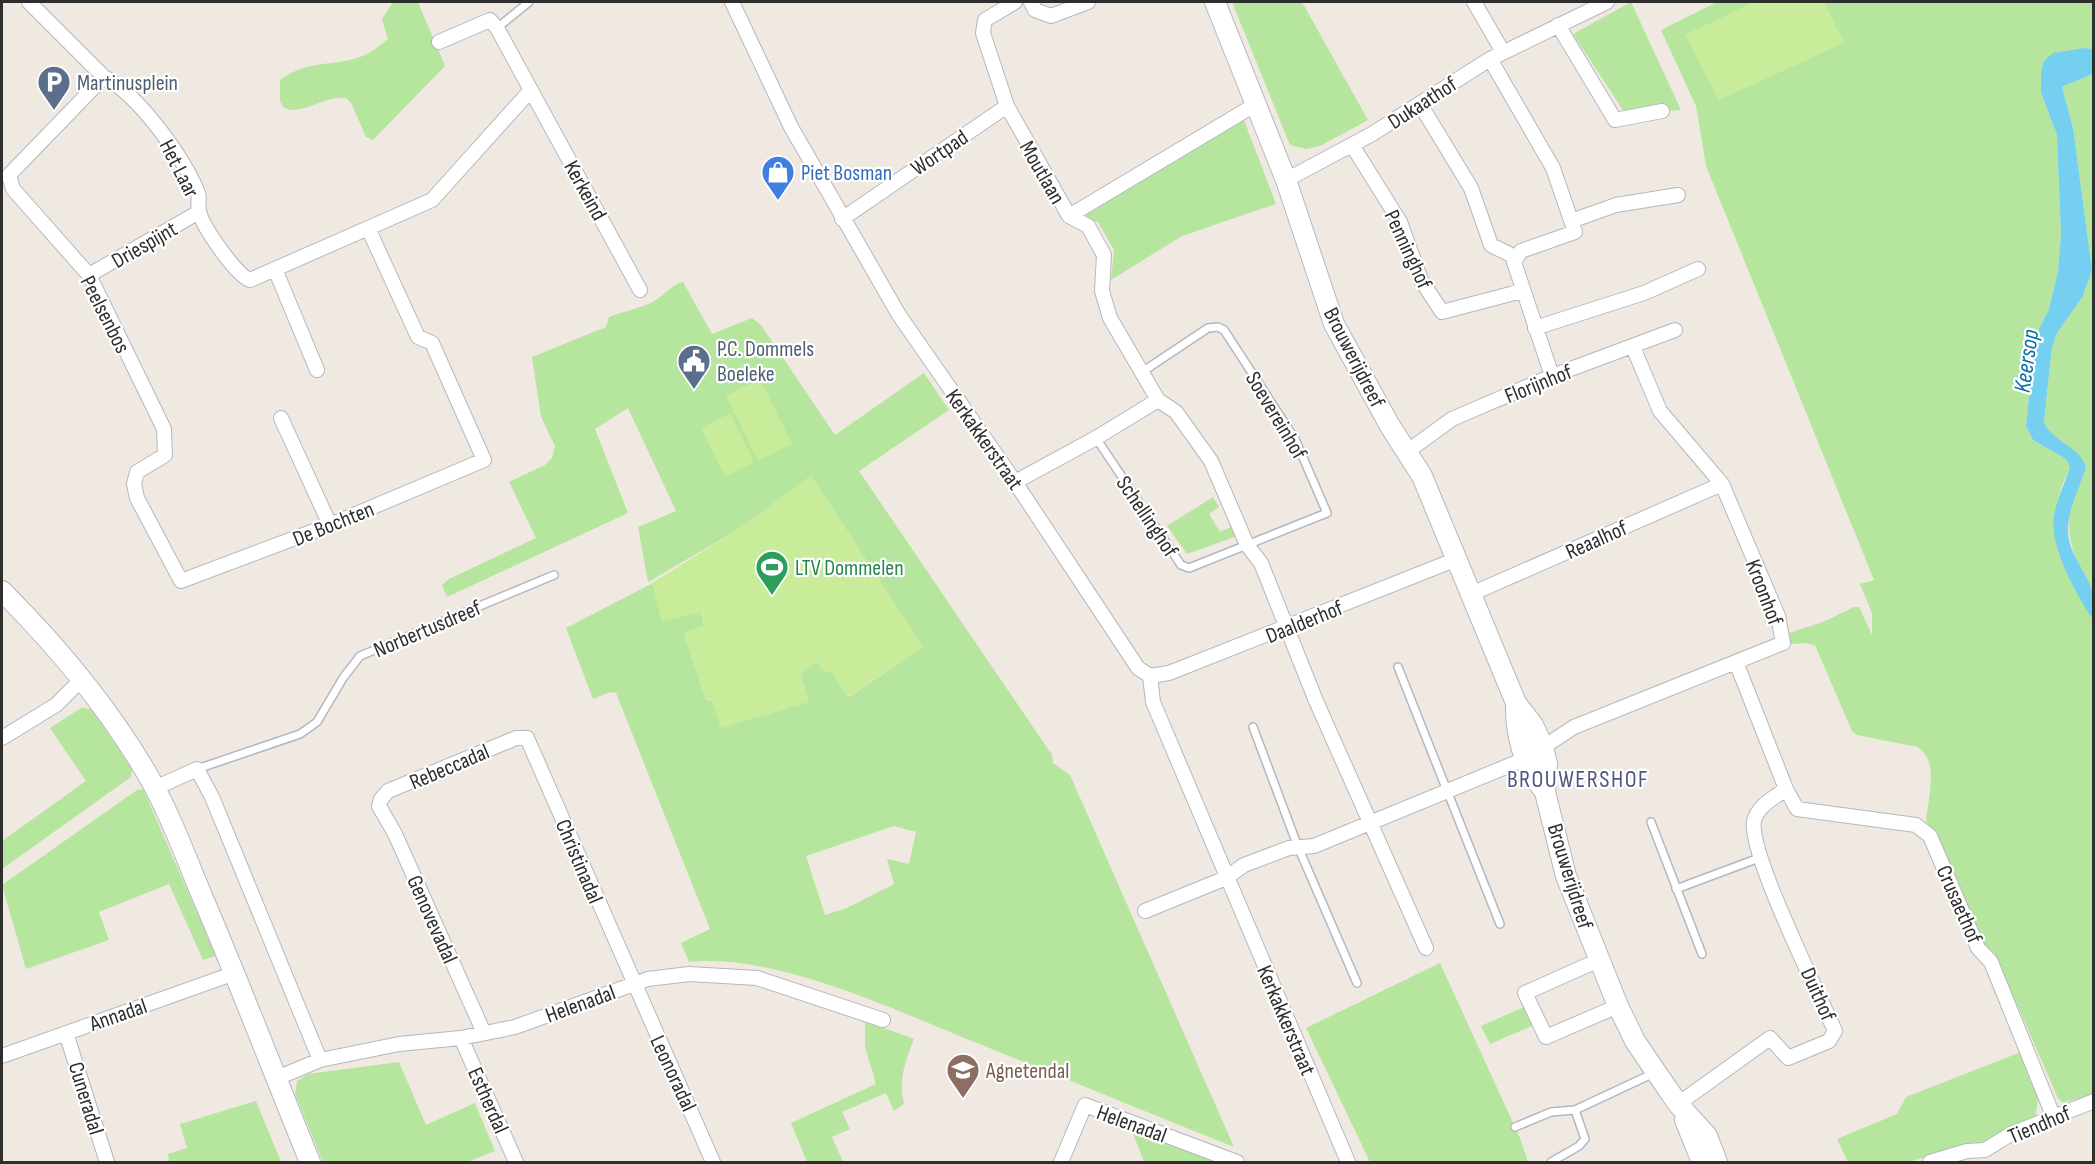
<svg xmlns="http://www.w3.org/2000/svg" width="2095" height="1164" font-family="'Sofia Sans Condensed',sans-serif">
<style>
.green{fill:#b6e59e;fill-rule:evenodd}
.pitch{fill:#c9ec9a}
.water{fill:#75cff0}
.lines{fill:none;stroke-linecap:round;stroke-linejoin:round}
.lane-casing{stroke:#b4b7c1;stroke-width:10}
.street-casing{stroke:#b4b7c1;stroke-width:16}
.secondary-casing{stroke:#b4b7c1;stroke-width:22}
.lane{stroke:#fff;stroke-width:7}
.street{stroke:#fff;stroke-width:14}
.secondary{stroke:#fff;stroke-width:20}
.labels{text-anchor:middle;stroke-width:4.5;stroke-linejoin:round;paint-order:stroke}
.service-label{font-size:22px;fill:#4e5e75;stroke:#fff;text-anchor:start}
.street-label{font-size:22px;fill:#2e2e2e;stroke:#fff}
.shop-label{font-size:22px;fill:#366cbe;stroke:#fff;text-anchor:start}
.leisure-label{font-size:22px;fill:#27864d;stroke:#fff;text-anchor:start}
.education-label{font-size:22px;fill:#785e54;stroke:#fff;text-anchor:start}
.water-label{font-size:24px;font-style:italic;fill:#0d6fa3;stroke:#fff}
.neighbourhood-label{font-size:24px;letter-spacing:1.5px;fill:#4d5680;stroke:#fff}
</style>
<rect width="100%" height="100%" fill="#efe9e1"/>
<!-- green -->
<path class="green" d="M393 2H418L445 66 373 140 366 137 351 103 346 98C324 95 304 116 284 108L280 101V80C308 59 332 67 360 57 370 54 380 45 388 39L382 19Z
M1232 2H1302L1368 120 1320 146 1306 149 1290 145Z
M1631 2 1681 110 1625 113 1573 34Z
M1717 2H2093V49L2085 48 2044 61 2041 93 2057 135 2061 235 2058 271 2049 309 2039 329 2032 368 2026 426 2033 440 2066 459 2070 467C2066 477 2059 491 2058 502 2056 546 2071 584 2093 620V1094L2063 1103 2058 1098 1994 952 1982 944 1934 830 1926 822C1928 798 1940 760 1917 747L1857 735 1852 731 1815 645 1804 643 1781 645 1789 633 1823 622 1854 607H1859L1872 635V613L1860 584 1874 580 1706 166 1696 106 1661 30Z
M2093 74V595C2078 565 2062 536 2072 502 2075 490 2083 479 2086 467 2079 446 2052 442 2044 422L2052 347 2057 333 2083 296 2092 270 2073 128 2062 87Z
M1242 115 1276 204 1182 236 1111 280 1114 250 1098 222 1090 221 1083 210Z
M683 282 712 334 752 318 761 325 835 435 924 373 949 410 859 471 1052 755 1053 763 1070 775 1234 1147C1146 1112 1059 1076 972 1041 892 1009 775 953 689 962L681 943 710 929 616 693 610 692 593 699 566 628 653 583 701 612 704 626 684 633 706 700 809 702 800 674 817 662 831 670 849 697 923 647 811 476 734 532 648 582 638 527 676 511 628 408 595 429 628 513 447 597 442 585 449 579 536 538 509 482 545 465 552 458 555 446 541 417 532 357 606 327 609 317C622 312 637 309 651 303 663 297 670 285 683 282ZM894 826 916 832 909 864 887 859 894 884 847 908 825 915 806 856Z
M1213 497 1219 507 1209 514 1220 532 1233 526 1237 536 1187 554 1167 526Z
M81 708 92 709 132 769 131 777 2 869V841L86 781 50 728Z
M143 789 216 956 203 960 169 884 99 912 109 940 26 969 2 885 137 790Z
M1440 963 1520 1138 1528 1162H1370L1306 1028Z
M1524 1007 1532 1026 1490 1044 1481 1026Z
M865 1021 914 1039C905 1063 898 1079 904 1104L894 1111 886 1093 842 1112 850 1129 832 1137 843 1162H807L791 1123 876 1084 865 1047Z
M2021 1052 2038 1097 2035 1119 1979 1144 1950 1149 1909 1162H1848L1837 1139 1897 1114 1906 1097Z
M399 1062 426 1125 475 1103 495 1151 467 1162H323L295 1094 297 1081 308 1074Z
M256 1101 281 1162H165L169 1161 168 1154 187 1148 180 1124Z
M1131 1128 1221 1162H1144Z"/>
<!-- pitch -->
<path class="pitch" d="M1754 2H1824L1844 43 1719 100 1685 35Z
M760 379 792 444 758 461 726 396Z
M730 413 754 462 725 477 701 428Z
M811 476 923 647 848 697 831 671 825 673 817 662 800 674 809 702 721 728 711 699 706 700 684 633 704 626 702 612 662 622 652 583 734 532Z"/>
<!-- water -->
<path class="water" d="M2085 48 2093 49V74L2062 87 2073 128 2092 270 2083 296 2057 333 2052 347 2044 422C2052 442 2080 446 2086 467 2079 491 2064 514 2069 540 2073 560 2090 577 2094 597 2095 604 2094 613 2093 620 2077 595 2049 547 2054 516 2057 499 2065 483 2070 467L2066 459 2033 440 2026 426 2032 368 2039 329 2049 309 2058 271 2061 235 2057 135 2041 93V72L2044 61 2053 53Z"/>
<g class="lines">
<defs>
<path id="lane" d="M497 28 529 2
M1096 438 1181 565 1189 568 1327 513 1295 439 1224 330 1218 327 1208 328 1142 372
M1398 667 1500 924
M1253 727 1298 847 1357 983
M197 769 300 734 317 722 343 678 360 656 554 575
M1651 822 1702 954
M1676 889 1759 858
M1515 1127 1551 1112 1575 1110
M1551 1162 1579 1146 1585 1139 1575 1110 1654 1073"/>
<path id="street" d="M29 2 104 77C138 94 184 158 198 193 200 199 197 205 199 211 202 226 236 275 250 280L432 200 531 90
M732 2 791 127 899 315 1015 482 1138 668 1150 676 1153 702 1348 1162
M1015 2 985 20 983 33 1007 106 1069 216 1258 103
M1031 2 1035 10 1051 16 1088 2
M1474 2 1503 52
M1558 25 1615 120 1662 111
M439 42 490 20 497 28 640 290
M1490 59 1553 168 1575 232 1521 251 1514 262 1552 376
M104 77 9 175 13 189 89 275 164 429 165 455 137 472 134 484 137 498 181 581 330 525 484 460 432 343 418 337 368 228
M1420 104 1471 188 1491 245 1517 258
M1352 145 1400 222 1421 280 1442 312 1522 291
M1286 180 1372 134 1490 59 1607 2
M1069 216 1088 226 1104 255 1102 291 1110 318 1158 400 1176 412 1211 461 1247 545 1261 563 1316 701 1426 948
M842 219 1007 106
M1571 221 1616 205 1678 195
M275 269 317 370
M89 275 199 212
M1535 328 1644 293 1698 269
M281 418 330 525
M1408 451 1452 419 1552 376 1675 330
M1015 482 1096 438 1158 400
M1471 594 1722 484
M1736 662 1786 789 1797 809 1916 825 1930 836 1978 948 1991 962 2054 1118
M1150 676 1169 673 1457 559
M2 738 56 705 82 679
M155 788 197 769 212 797 320 1060
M1145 911 1226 878 1244 865 1289 848 1314 846 1525 759 1574 727 1783 643 1778 616 1722 484 1660 411 1633 347
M1599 960 1525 993 1546 1037 1618 1006
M66 1033 107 1162
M484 1033 395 834 379 806 381 799 388 791 516 738H527L713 1162
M461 1038 516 1162
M2 1056 235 973
M277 1078 320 1060 399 1044 461 1038 515 1027 648 979 689 974 757 978 883 1020
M1678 1104 1770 1038 1788 1058 1829 1041 1835 1031C1819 994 1748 852 1754 821 1758 805 1774 798 1786 789
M1061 1162 1085 1105 1237 1162
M1930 1162 1967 1151 1985 1150 2011 1134 2094 1101"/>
<path id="secondary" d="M1215 2 1286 180 1334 324 1390 426 1422 476 1516 703 1533 725 1543 747 1547 764 1545 792 1566 876 1618 1006 1635 1041 1656 1072 1678 1104 1707 1136 1717 1162
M2 591C57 646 106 704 146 772 169 811 185 855 202 896 240 984 274 1074 310 1162
M1516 703C1515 737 1524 766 1545 792
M1685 1120 1702 1162"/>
</defs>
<!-- lane casing -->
<use href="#lane" class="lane-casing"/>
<!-- street casing -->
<use href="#street" class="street-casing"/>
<!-- secondary casing -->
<use href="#secondary" class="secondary-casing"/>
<!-- lane -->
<use href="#lane" class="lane"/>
<!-- street -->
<use href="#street" class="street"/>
<!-- secondary -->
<use href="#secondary" class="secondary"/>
</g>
<!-- icons -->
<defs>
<symbol id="parking-pin" viewBox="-11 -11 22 30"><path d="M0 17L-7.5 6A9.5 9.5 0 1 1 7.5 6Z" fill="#5c6f8a" stroke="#fff"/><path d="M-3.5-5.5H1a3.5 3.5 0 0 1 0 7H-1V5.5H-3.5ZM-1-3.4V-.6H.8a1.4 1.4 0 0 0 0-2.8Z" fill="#fff"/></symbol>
<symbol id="shop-pin" viewBox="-11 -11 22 30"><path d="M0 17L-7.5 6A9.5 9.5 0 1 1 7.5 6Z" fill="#3f7fe0" stroke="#fff"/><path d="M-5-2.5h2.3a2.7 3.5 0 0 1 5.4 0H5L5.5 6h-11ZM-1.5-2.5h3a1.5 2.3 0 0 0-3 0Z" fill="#fff"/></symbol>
<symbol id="civic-pin" viewBox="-11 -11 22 30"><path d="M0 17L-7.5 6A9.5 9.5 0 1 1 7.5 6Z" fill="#5c6f8a" stroke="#fff"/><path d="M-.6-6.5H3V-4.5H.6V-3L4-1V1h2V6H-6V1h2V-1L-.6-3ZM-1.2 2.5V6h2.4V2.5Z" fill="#fff"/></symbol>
<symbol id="stadium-pin" viewBox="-11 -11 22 30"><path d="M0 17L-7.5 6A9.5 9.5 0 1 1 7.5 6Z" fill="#2e9e5b" stroke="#fff"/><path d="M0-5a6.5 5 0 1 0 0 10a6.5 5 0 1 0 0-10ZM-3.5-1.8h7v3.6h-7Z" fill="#fff"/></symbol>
<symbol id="school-pin" viewBox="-11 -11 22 30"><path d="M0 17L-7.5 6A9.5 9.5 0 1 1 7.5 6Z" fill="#8d6e63" stroke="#fff"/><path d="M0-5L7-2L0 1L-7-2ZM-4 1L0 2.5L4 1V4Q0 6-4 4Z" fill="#fff"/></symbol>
</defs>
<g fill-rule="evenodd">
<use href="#parking-pin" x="35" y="63" width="38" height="52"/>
<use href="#shop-pin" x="759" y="153" width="38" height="52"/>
<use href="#civic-pin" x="675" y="342" width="38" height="52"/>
<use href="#stadium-pin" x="753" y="548" width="38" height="52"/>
<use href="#school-pin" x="944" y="1051" width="38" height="52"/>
</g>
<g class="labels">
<!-- service labels -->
<g class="service-label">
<text x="77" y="90">Martinusplein</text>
<text x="717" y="356">P.C. Dommels<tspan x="717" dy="25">Boeleke</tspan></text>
</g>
<!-- street labels -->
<g class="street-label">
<text transform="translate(1422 102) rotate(-33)" y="8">Dukaathof</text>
<text transform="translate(939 152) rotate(-34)" y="8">Wortpad</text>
<text transform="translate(180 168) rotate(63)" y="8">Het Laar</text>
<text transform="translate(1043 172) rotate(60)" y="8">Moutlaan</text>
<text transform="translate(586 190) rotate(61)" y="8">Kerkeind</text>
<text transform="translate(144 244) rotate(-30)" y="8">Driespijnt</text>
<text transform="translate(1409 249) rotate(65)" y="8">Penninghof</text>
<text transform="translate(106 314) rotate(63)" y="8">Peelsenbos</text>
<text transform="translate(1355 357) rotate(63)" y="8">Brouwerijdreef</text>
<text transform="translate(1538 383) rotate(-22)" y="8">Florijnhof</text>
<text transform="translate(1277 415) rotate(59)" y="8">Soevereinhof</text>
<text transform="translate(985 439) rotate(55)" y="8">Kerkakkerstraat</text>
<text transform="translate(1148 516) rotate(56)" y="8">Schellinghof</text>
<text transform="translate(333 523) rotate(-22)" y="8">De Bochten</text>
<text transform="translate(1596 539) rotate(-24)" y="8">Reaalhof</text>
<text transform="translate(1765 592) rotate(69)" y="8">Kroonhof</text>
<text transform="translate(1304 621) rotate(-22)" y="8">Daalderhof</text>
<text transform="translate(427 628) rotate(-23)" y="8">Norbertusdreef</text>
<text transform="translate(449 766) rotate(-23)" y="8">Rebeccadal</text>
<text transform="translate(580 861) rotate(67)" y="8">Christinadal</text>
<text transform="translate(1571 876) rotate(73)" y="8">Brouwerijdreef</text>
<text transform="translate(1960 904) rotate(66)" y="8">Crusaethof</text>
<text transform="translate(433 919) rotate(66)" y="8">Genovevadal</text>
<text transform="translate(1819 994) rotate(66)" y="8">Duithof</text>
<text transform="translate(580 1003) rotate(-20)" y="8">Helenadal</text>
<text transform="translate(118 1014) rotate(-19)" y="8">Annadal</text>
<text transform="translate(1287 1020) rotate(67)" y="8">Kerkakkerstraat</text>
<text transform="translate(674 1073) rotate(65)" y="8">Leonoradal</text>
<text transform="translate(87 1098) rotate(73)" y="8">Cuneradal</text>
<text transform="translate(489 1100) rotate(66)" y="8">Estherdal</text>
<text transform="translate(1132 1123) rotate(20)" y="8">Helenadal</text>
<text transform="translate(2039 1124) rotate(-23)" y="8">Tiendhof</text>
</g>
<!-- shop labels -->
<g class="shop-label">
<text x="801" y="180">Piet Bosman</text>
</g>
<!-- leisure labels -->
<g class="leisure-label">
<text x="795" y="575">LTV Dommelen</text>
</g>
<!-- education labels -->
<g class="education-label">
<text x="986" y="1078">Agnetendal</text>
</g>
<!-- water labels -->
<g class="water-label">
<text transform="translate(2026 361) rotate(-82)" y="8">Keersop</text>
</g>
<!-- neighbourhood labels -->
<g class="neighbourhood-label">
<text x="1578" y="787">BROUWERSHOF</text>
</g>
</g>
<!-- border -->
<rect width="2095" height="1164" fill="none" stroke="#2e2e2e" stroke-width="6"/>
</svg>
